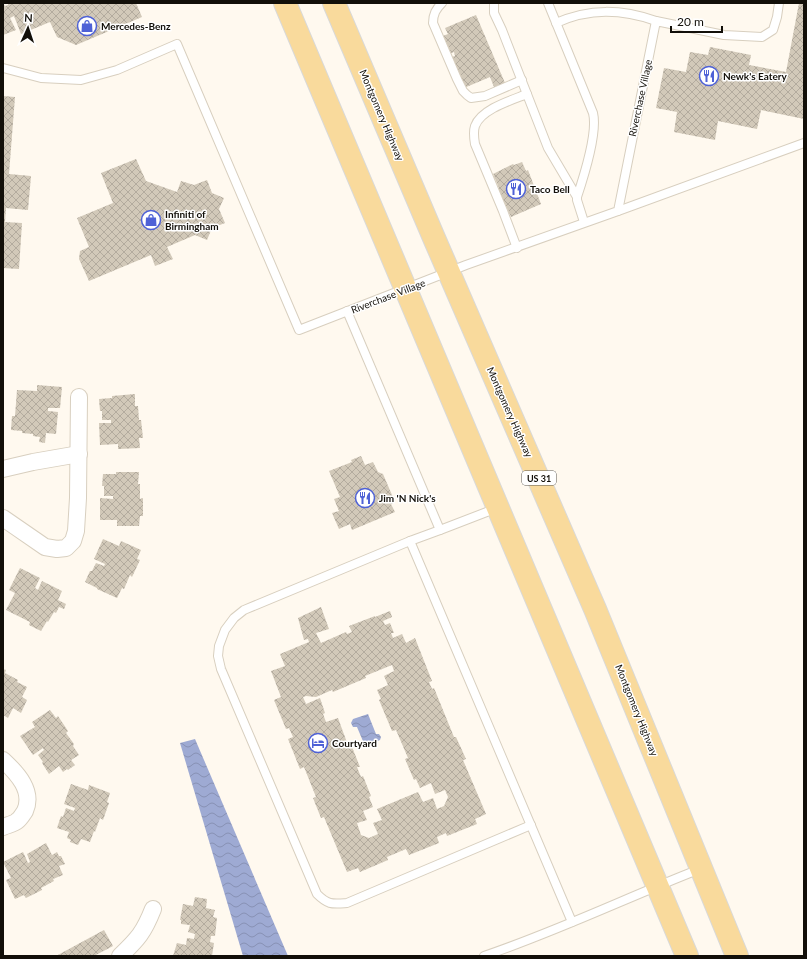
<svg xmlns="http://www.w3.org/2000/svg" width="807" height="959" viewBox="0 0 807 959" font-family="Lato,sans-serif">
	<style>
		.water { fill: url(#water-waves) }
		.building { fill: url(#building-cross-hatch); fill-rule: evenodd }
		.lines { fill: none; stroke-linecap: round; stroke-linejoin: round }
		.lane-casing { stroke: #d8cfbf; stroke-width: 10 }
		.street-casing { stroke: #d8cfbf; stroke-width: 18 }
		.primary-casing { stroke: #d9d9d8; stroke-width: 24 }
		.lane { stroke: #fff; stroke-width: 8 }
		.street { stroke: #fff; stroke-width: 16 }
		.primary { stroke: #f9da9c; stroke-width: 22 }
		.labels { text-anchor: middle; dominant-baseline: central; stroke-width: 3; stroke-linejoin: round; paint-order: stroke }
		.shield { fill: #fff; stroke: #595753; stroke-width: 1 }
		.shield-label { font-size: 9px; font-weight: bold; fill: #120f09 }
		.poi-label { font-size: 10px; font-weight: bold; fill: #120f09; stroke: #fff; text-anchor: start }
		.street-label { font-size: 10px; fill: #120f09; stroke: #fff }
	</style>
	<defs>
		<pattern id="water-waves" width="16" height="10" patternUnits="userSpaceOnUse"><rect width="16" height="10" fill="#9eaad3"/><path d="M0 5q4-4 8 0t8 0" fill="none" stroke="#8791b4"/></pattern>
		<pattern id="building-cross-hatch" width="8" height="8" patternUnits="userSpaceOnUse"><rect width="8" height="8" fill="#d2c9b9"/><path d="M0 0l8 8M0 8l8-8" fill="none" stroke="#b3ab9e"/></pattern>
	</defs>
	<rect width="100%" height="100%" fill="#fff9ef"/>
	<g class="water">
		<path d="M368 714 376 734H379L381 737 380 740 365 746 357 727H353L351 723 353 719Z"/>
		<path d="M195 739 288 956H243L180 743Z"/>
	</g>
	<g class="building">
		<path d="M3 3 5 6 8 5V3H136L142 17 76 45 57 37 50 22 21 34 14 16 10 18 16 30 3 35Z"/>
		<path d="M799 3H804V119L761 110 757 129 718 121 715 140 674 132 677 112 656 108 664 68 686 72 690 52 708 55 710 47 751 55 749 65 786 72Z"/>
		<path d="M476 15 505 83 494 87 490 77 464 88 451 57 455 56 454 52 451 53 443 36 448 34 445 28Z"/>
		<path d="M3 96 15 97 9 174 31 176 28 210 6 208 5 222 22 223 19 269 3 268Z"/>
		<path d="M136 159 146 181 177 192 181 181 194 185 207 180 212 193 224 198 219 209 225 223 212 228 207 240 195 235 167 247 173 259 155 266 151 255 89 281 79 259 80 251 89 247 77 218 113 203 101 173Z"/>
		<path d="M522 162 526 171 528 170 541 204 511 217 498 189 499 188 493 174 513 164 514 165Z"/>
		<path d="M37 385 62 387 60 408H48V411L58 412 56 434 46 433 45 443 39 442 40 437 33 436V434L22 433V431L11 430 12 416H15L17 390 37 391Z"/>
		<path d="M135 394V406H138L139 420H141L143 438H139L140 448 118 449V444L100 445 99 423H111V420H102V411H100L99 399 112 398V396Z"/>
		<path d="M361 456 365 465 373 462 378 472 383 474 395 502 391 504 395 512 352 530 350 524 339 529 332 513 339 511 334 499 340 497 329 471 352 462 351 460Z"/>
		<path d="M116 472H139L138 484H140V499L143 498V516H140L139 526H117V520H100V498L113 499V496H104V486H102L103 474H116Z"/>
		<path d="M103 539 119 546 121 541 141 550 137 559 140 560 132 577 130 575 124 589 122 588 117 598 97 589V588L85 582 90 571H92L96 563 104 566 105 564 94 559Z"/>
		<path d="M20 568 40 578 35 588 38 590 42 581 62 591 58 600 66 604 64 609 59 607 56 613 54 612 48 622 47 621 41 631 29 625 30 622 6 610 15 593 9 590Z"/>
		<path d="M321 607 329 629 316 633 321 643 346 632 347 634 352 632 349 626 375 616V617L390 611 392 617 383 621 385 625 390 623 394 633H391L393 638 402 634 406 643 415 638 432 681 429 682 432 689 434 688 454 737H456L466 759 463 760 486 814 475 819 477 824 447 836 446 833 437 837 439 843 409 855 406 849 387 857 388 860 360 872 358 868 347 872 324 817 321 818 313 798 316 797 304 767 300 769 288 739 293 737 289 728 286 729 274 700 281 697 271 671 285 666 280 654 309 642 308 639 304 640 298 618ZM392 665 394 671 384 676 388 685 377 690 381 699 379 700 392 731 396 730 408 758 405 759 414 780 416 779 420 788 431 783 435 794 445 790 448 797 444 806 437 809 433 798 423 802 418 792 377 809 382 820 373 823 378 834 369 838 361 835 357 823 367 820 363 811 373 807 369 797 371 796 363 776 361 777 357 767H360L352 747 349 748 338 718 326 722 323 714 325 713 320 698 306 704 303 697 306 696 316 697 332 690 333 692 366 678 365 676Z"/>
		<path d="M3 669 6 670 5 673 18 680 17 682 27 687 22 697 27 700 21 713 13 708 8 718 3 715Z"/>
		<path d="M50 710 56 718 58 716 68 731 66 733 74 744 73 746 79 755 71 760 75 765 68 770 67 769 63 772 59 766 49 774 42 763 43 762 38 755 44 750 43 748 33 755 20 736 35 727 32 722Z"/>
		<path d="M71 784 88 790 89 785 110 793 107 802 109 803 103 820 100 818 95 832 94 831 90 842 81 839 78 845 70 842 71 840 67 838 69 832 57 828 61 816 63 817 66 808 74 811 75 808 64 804Z"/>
		<path d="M46 843 52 855 57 852 59 856H61L65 864 59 866 63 875 53 879 54 881 41 888 42 890 26 898 24 895 15 899 6 880 11 878 3 862 23 852 28 863 30 862 27 854Z"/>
		<path d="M195 897 207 899 206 908 215 910 213 917 217 918 215 936H211L210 942 214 943 212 956H173L177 943 186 945 187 938 194 939 195 934 188 932 190 925 181 924V920H180L183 904 193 906Z"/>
		<path d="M104 930 113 946 94 956H56Z"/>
	</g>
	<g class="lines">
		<defs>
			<g id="lane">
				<path d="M442 3C436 9 433 14 433 23L457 79 463 91 467 95 471 98 485 96 522 80"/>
				<path d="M494 3V13L502 30 548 148 577 197C584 176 598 133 593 113L548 3"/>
				<path d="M556 23C590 8 621 9 656 21"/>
				<path d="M3 68 41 78 81 80 117 70 177 44 299 330 466 265 618 211 656 21 724 35 762 37 773 30 777 17 779 3"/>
				<path d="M577 197V200L584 222"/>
				<path d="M618 211 804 143"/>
				<path d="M517 248 503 211 475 144C474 138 473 132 475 126 481 109 512 100 527 94"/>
				<path d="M347 311 440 530 497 508"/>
				<path d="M440 530 410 541 572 922"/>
				<path d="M410 541 244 610 234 618 225 630 219 646 218 656 221 669 317 894C328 905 332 904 347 903L531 825"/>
				<path d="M484 956C558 931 628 897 700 869"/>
			</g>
			<g id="street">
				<path d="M3 469 33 462 79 454"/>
				<path d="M3 518 45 547 57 549 66 548 73 541 76 531 78 498 79 397"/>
				<path d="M3 760C17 773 34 791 25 811 23 814 20 819 17 821 14 824 7 825 3 827"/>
				<path d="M120 956C138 939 144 932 153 909"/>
			</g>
			<g id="primary">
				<path d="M285 3 687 956"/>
				<path d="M334 3 434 238 595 609 737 956"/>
			</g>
		</defs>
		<use href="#lane" class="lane-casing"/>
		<use href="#street" class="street-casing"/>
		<use href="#primary" class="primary-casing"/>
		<use href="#lane" class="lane"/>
		<use href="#street" class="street"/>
		<use href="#primary" class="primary"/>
	</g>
	<defs>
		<symbol id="shop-ring" viewBox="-11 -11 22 22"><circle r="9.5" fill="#fff" stroke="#4e61d6" stroke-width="1.5"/><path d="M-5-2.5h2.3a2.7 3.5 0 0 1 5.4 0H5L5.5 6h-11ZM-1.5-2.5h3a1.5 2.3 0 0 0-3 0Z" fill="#4e61d6"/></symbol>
		<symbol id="restaurant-ring" viewBox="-11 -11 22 22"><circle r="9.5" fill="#fff" stroke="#4e61d6" stroke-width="1.5"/><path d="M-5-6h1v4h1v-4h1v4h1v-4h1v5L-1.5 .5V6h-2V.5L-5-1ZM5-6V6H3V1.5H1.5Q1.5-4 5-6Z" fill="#4e61d6"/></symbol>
		<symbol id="hotel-ring" viewBox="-11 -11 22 22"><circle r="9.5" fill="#fff" stroke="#4e61d6" stroke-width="1.5"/><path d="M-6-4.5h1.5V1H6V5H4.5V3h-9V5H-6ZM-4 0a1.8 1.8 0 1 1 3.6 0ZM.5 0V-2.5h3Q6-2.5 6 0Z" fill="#4e61d6"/></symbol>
	</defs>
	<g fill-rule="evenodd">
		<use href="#shop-ring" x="76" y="15" width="22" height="22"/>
		<use href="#restaurant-ring" x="698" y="65" width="22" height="22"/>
		<use href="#restaurant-ring" x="505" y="178" width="22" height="22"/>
		<use href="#shop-ring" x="140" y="209" width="22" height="22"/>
		<use href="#restaurant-ring" x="354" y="487" width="22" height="22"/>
		<use href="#hotel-ring" x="307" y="732" width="22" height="22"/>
	</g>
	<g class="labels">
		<rect class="shield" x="522" y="471" width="34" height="14" rx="3"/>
		<g class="shield-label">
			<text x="539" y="478">US 31</text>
		</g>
		<g class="poi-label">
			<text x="101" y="26">Mercedes-Benz</text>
			<text x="723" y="76">Newk's Eatery</text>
			<text x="530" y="189">Taco Bell</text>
			<text x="165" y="214">Infiniti of<tspan x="165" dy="12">Birmingham</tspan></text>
			<text x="379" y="498">Jim 'N Nick's</text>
			<text x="332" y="743">Courtyard</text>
		</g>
		<g class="street-label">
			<text transform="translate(640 98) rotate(-78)">Riverchase Village</text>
			<text transform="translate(382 115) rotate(67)">Montgomery Highway</text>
			<text transform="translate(388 296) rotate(-21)">Riverchase Village</text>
			<text transform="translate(510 412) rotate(66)">Montgomery Highway</text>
			<text transform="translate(637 710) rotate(68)">Montgomery Highway</text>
		</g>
	</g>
	<rect width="807" height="959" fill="none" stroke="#120f09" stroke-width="8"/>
	<g transform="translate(28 28) rotate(3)" stroke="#ffffff" stroke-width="3" paint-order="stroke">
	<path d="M0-3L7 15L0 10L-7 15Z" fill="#120f09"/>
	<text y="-6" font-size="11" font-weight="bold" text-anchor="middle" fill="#120f09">N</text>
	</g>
	<path d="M671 26v6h51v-6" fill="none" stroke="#120f09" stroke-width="2"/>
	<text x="677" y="26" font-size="12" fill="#120f09" stroke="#ffffff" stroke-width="3" paint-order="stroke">20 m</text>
</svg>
